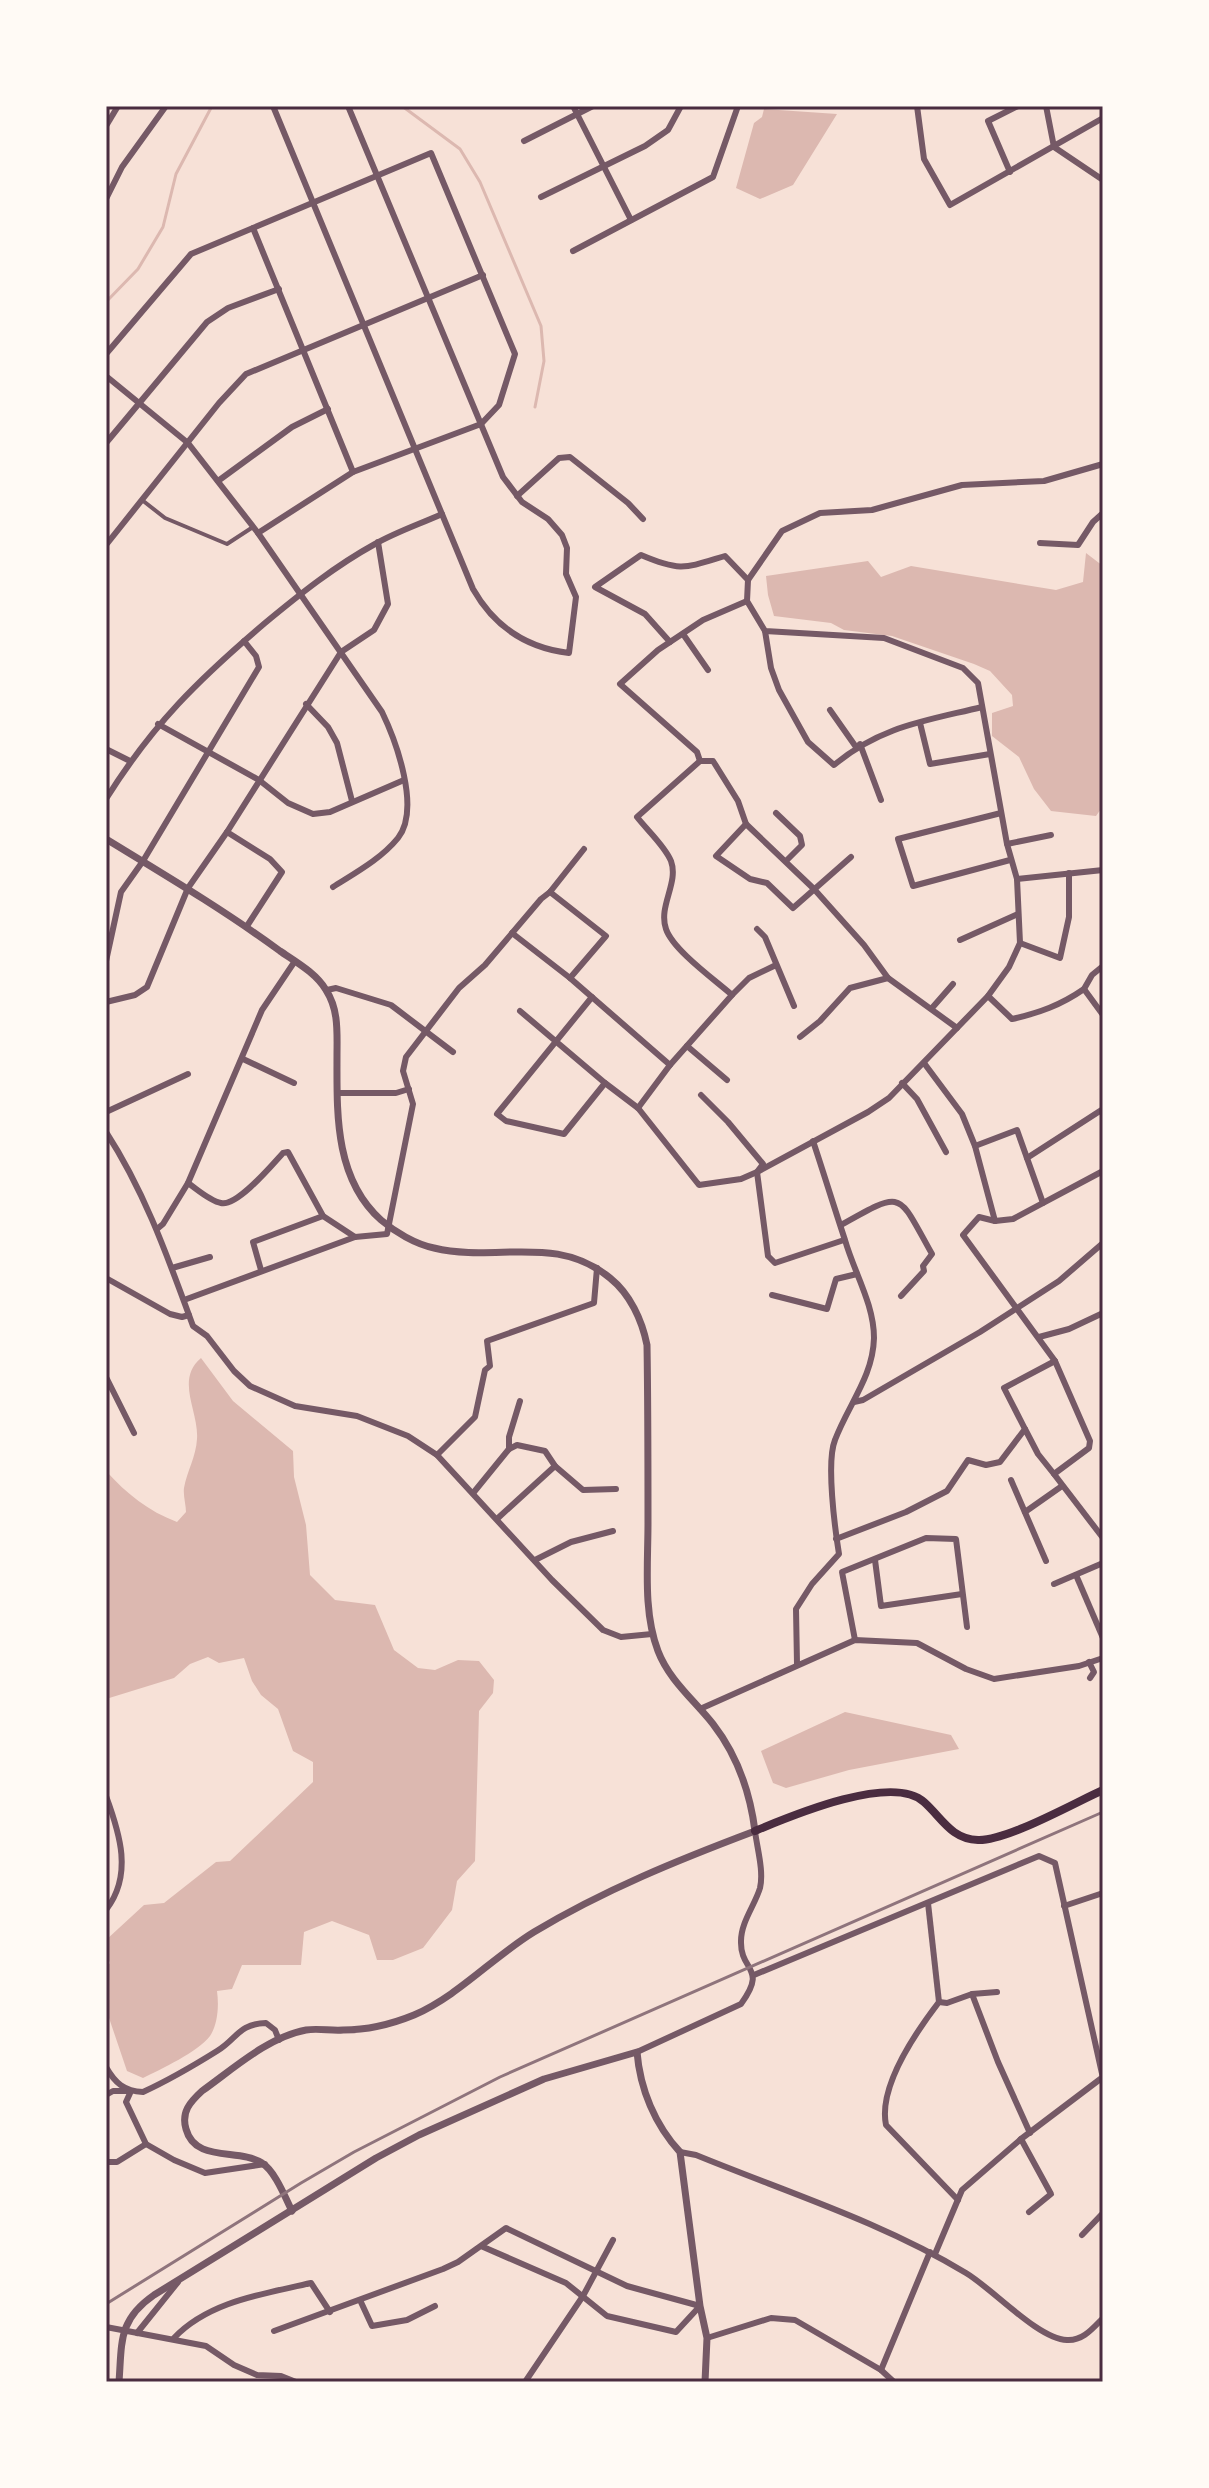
<svg xmlns="http://www.w3.org/2000/svg" width="1209" height="2488" viewBox="0 0 1209 2488" font-family="'Space Grotesk',sans-serif">
	<style>
		.water { fill: #dcb8b0 }
		.lines { fill: none; stroke-linecap: round; stroke-linejoin: round }
		.stream { stroke: #dcb8b0; stroke-width: 3 }
		.pedestrian { stroke: #755966; stroke-width: 4 }
		.minor { stroke: #755966; stroke-width: 6 }
		.tertiary { stroke: #755966; stroke-width: 7 }
		.secondary { stroke: #4a2c40; stroke-width: 8 }
		.rail { stroke: #8f747c; stroke-width: 3 }
		.neatline { fill: none; stroke: #4a2c40; stroke-width: 3 }
	</style>
	<rect width="100%" height="100%" fill="#f7e1d7"/>
	<g class="water">
		<path d="M764 109 837 114 793 185 760 199 736 188 754 123 762 117Z"/>
		<path d="M1086 553 1103 566V806L1096 816 1051 811 1034 789 1019 757 992 736V713L1013 706 1012 695 990 671 974 664 892 636 844 630 831 623 774 616 768 595 766 576 868 561 881 577 911 566 1056 590 1083 582Z"/>
		<path d="M201 1358 233 1401 293 1451 294 1477 306 1525 310 1575 335 1600 375 1605 394 1650 418 1668 435 1670 458 1660 479 1661 494 1680 493 1693 479 1711 475 1861 457 1881 452 1910 423 1948 393 1960H377L369 1935 332 1921 304 1932 301 1965H242L232 1989 217 1991C219 2005 218 2024 210 2036 198 2052 161 2069 143 2078L127 2071 106 2009V1968L110 1963 106 1953V1940L144 1905 164 1903 216 1862 230 1861 313 1782V1762L293 1751 278 1709 261 1695 252 1681 244 1658 219 1663 208 1657 190 1664 174 1678 106 1699V1471C127 1494 148 1511 177 1522L186 1512C186 1505 183 1495 184 1488 187 1471 196 1457 197 1439 199 1411 175 1380 201 1358Z"/>
		<path d="M845 1712 951 1735 959 1749 849 1770 786 1788 773 1783 761 1751Z"/>
	</g>
	<g class="lines">
		<g class="stream">
			<path d="M402 106 460 149 480 182 541 326 544 361 535 407"/>
			<path d="M106 302 138 269 163 227 176 174 212 106"/>
		</g>
		<path class="pedestrian" d="M142 500 165 518 227 544 253 527"/>
		<g class="minor">
			<path d="M273 106 473 589C494 626 527 648 569 653L576 597 566 574 567 548 562 535 548 519 522 502 503 477 348 106"/>
			<path d="M573 106 631 220"/>
			<path d="M917 106 924 159 950 205 1103 118"/>
			<path d="M1046 106 1054 147 1103 180"/>
			<path d="M106 126 118 106"/>
			<path d="M524 141 593 106"/>
			<path d="M1010 172 988 121 1018 106"/>
			<path d="M541 197 645 146 668 130 681 106"/>
			<path d="M106 199 122 167 166 106"/>
			<path d="M253 228 353 472"/>
			<path d="M573 251 713 177 738 106"/>
			<path d="M106 354 191 254 431 153 515 354 499 405 481 424 353 472 258 533"/>
			<path d="M106 376 188 443 258 533 382 712C396 741 421 809 398 838 381 859 355 873 333 887"/>
			<path d="M106 443 207 322 228 308 279 289"/>
			<path d="M218 481 292 427 328 409"/>
			<path d="M517 496 559 458 570 457 628 503 643 519"/>
			<path d="M1040 543 1078 545 1093 522 1103 513"/>
			<path d="M106 545 219 403 246 374 483 275"/>
			<path d="M747 601 703 620 658 650 620 684 697 752 700 761H713L738 801 746 824 814 889 864 945 888 978 957 1028"/>
			<path d="M765 631 771 668 779 690 808 742 834 765C881 726 925 721 982 707"/>
			<path d="M683 634 708 670"/>
			<path d="M670 642 645 614 595 587 641 555C681 572 685 568 725 556L748 580"/>
			<path d="M306 704 328 727 337 743 352 801"/>
			<path d="M830 710 856 747"/>
			<path d="M920 723 930 764 990 754"/>
			<path d="M158 724 259 780 288 803 313 814 330 812 404 780"/>
			<path d="M860 744 881 800"/>
			<path d="M106 749 130 761"/>
			<path d="M106 799C153 724 198 680 265 623 300 594 335 566 375 544 396 532 420 524 442 514"/>
			<path d="M776 813 800 836 802 845 786 861"/>
			<path d="M1001 813 898 839 913 886 1010 860"/>
			<path d="M746 824 716 856 750 879 767 883 793 908 851 857"/>
			<path d="M227 832 270 859 282 872 247 926"/>
			<path d="M1007 844 1051 835"/>
			<path d="M1017 879 1103 870"/>
			<path d="M550 892 606 936 570 978"/>
			<path d="M757 929 765 937 794 1006"/>
			<path d="M512 933 570 978 670 1065"/>
			<path d="M960 940 1018 914"/>
			<path d="M1020 943 1060 958 1069 917V873"/>
			<path d="M106 961 121 892 143 861 259 667 256 656 244 641"/>
			<path d="M1084 989 1092 975 1103 966"/>
			<path d="M327 990 336 988 391 1005 453 1052"/>
			<path d="M732 995 749 978 776 965"/>
			<path d="M988 996 1012 1019C1039 1013 1061 1005 1084 989L1103 1015"/>
			<path d="M106 1002 135 995 147 987 188 888 227 832 341 652 374 630 388 604 378 542"/>
			<path d="M932 1008 953 984"/>
			<path d="M520 1011 605 1083 564 1134 506 1121 497 1114 592 997"/>
			<path d="M800 1037 820 1021 850 988 888 978"/>
			<path d="M687 1046 727 1080"/>
			<path d="M243 1059 294 1083"/>
			<path d="M924 1063 962 1114 975 1146 995 1221"/>
			<path d="M605 1083 638 1108 699 1185 741 1179 757 1172 868 1112 889 1098 988 996 1009 967 1020 943 1017 879 1007 844 978 683 963 668 884 638 765 631 747 601 748 580 782 531 820 513 872 510 962 485 1044 481 1103 464"/>
			<path d="M902 1083 917 1099 946 1152"/>
			<path d="M337 1093H396L409 1089"/>
			<path d="M701 1095 728 1122 763 1164 757 1172 768 1256 775 1263 844 1240"/>
			<path d="M638 1108 670 1065 732 995C715 980 673 950 666 929 658 906 679 883 671 861 665 846 647 830 637 817L700 761"/>
			<path d="M106 1112 188 1074"/>
			<path d="M106 1132C145 1192 168 1258 193 1326L207 1336 234 1371 250 1386 295 1406 357 1416 408 1436 437 1455 552 1580 603 1630 621 1637 652 1634"/>
			<path d="M975 1146 1017 1130 1043 1203"/>
			<path d="M1027 1158 1103 1109"/>
			<path d="M1103 1171 1013 1219 995 1221 979 1217 963 1235 1055 1361 1090 1441 1089 1448 1054 1474 1103 1538"/>
			<path d="M188 1183C198 1190 210 1201 221 1203 237 1207 272 1165 283 1153L288 1152 323 1216 355 1237 387 1234 413 1104 403 1071 406 1057 459 988 485 965 541 899 550 892 584 849"/>
			<path d="M841 1225C905 1189 897 1192 932 1254L923 1266 924 1271 901 1296"/>
			<path d="M157 1229 163 1224 188 1183 262 1010 295 961"/>
			<path d="M172 1268 210 1257"/>
			<path d="M261 1270 253 1242 323 1216"/>
			<path d="M106 1278 170 1314 182 1317 189 1315"/>
			<path d="M772 1295 827 1309 836 1279 857 1274"/>
			<path d="M184 1300 355 1237"/>
			<path d="M1039 1337 1069 1329 1103 1313"/>
			<path d="M106 1377 134 1433"/>
			<path d="M854 1402 863 1400 980 1332 1059 1281 1103 1243"/>
			<path d="M1025 1429 1004 1388 1055 1361"/>
			<path d="M509 1449 517 1445 545 1451 555 1466 583 1490 616 1489"/>
			<path d="M437 1455 475 1417 485 1370 490 1366 487 1341 594 1303 597 1268"/>
			<path d="M1011 1480 1046 1561"/>
			<path d="M474 1492 509 1449V1437L520 1401"/>
			<path d="M1025 1512 1062 1486"/>
			<path d="M498 1518 555 1466"/>
			<path d="M836 1539 906 1512 947 1491 968 1460 986 1465 1000 1462 1025 1429 1038 1454 1054 1474"/>
			<path d="M535 1560 571 1542 613 1531"/>
			<path d="M875 1560 881 1606 962 1594"/>
			<path d="M1076 1575 1103 1638"/>
			<path d="M1054 1584 1103 1563"/>
			<path d="M855 1640 842 1572 926 1538 956 1539 967 1627"/>
			<path d="M1089 1662 1094 1672 1090 1678"/>
			<path d="M797 1664 796 1609 812 1584 839 1554C835 1529 826 1462 835 1440 848 1405 873 1377 874 1338 874 1304 854 1272 845 1240 834 1207 824 1174 813 1141"/>
			<path d="M700 1709 855 1640 917 1643 966 1669 994 1679 1079 1666 1103 1658"/>
			<path d="M106 1796C120 1834 133 1875 106 1910"/>
			<path d="M928 1903 939 2002"/>
			<path d="M1064 1906 1103 1893"/>
			<path d="M754 1975 1039 1856 1055 1863 1103 2078"/>
			<path d="M972 1994 998 2062 1030 2133"/>
			<path d="M637 2052 741 2004C768 1967 740 1972 741 1941 741 1922 755 1905 760 1888 764 1871 757 1848 755 1831"/>
			<path d="M106 2067C115 2083 124 2091 143 2092 169 2080 193 2066 217 2051 237 2039 238 2024 266 2023L275 2030 279 2040"/>
			<path d="M106 2095 113 2091H131L126 2102 146 2144 174 2160 205 2173 265 2164"/>
			<path d="M1021 2139 1051 2194 1029 2212"/>
			<path d="M680 2152 696 2155C786 2192 882 2222 966 2273 993 2289 1038 2339 1067 2340 1083 2341 1093 2328 1103 2318"/>
			<path d="M106 2162H117L146 2144"/>
			<path d="M958 2200 886 2125C878 2086 916 2032 939 2002L947 2003 972 1994 997 1992"/>
			<path d="M1082 2235 1103 2213"/>
			<path d="M935 2254 962 2190 1021 2139 1103 2077"/>
			<path d="M360 2300 372 2326 407 2320 435 2306"/>
			<path d="M106 2327 206 2346 234 2365 257 2375 281 2376 296 2382"/>
			<path d="M274 2331 443 2269 458 2262 506 2228 627 2286 700 2306 676 2332 607 2316 566 2283 481 2246"/>
			<path d="M137 2333 178 2282"/>
			<path d="M174 2338C209 2301 264 2294 311 2283L330 2312"/>
			<path d="M707 2338 771 2318 795 2320 881 2370 894 2382"/>
			<path d="M881 2370 930 2252"/>
			<path d="M525 2382 583 2296 613 2240"/>
		</g>
		<g class="tertiary">
			<path d="M106 839C165 875 224 910 280 951 296 962 316 973 326 990 339 1010 337 1033 337 1055 337 1112 334 1178 381 1220 395 1232 415 1244 434 1248 495 1263 556 1233 610 1278 630 1294 642 1320 647 1345 648 1405 648 1464 648 1523 648 1565 643 1612 658 1651 669 1680 694 1700 713 1724 737 1755 750 1792 755 1831 678 1860 604 1890 534 1932 493 1957 458 1996 414 2015 392 2024 366 2030 343 2030 331 2031 318 2028 306 2030 268 2037 233 2069 202 2091 190 2102 181 2112 186 2129 195 2163 239 2148 262 2163 275 2171 285 2197 292 2211"/>
			<path d="M119 2382C122 2342 118 2320 154 2295L376 2158 419 2135 544 2079 637 2052C640 2089 655 2125 680 2152L700 2306 707 2338 705 2382"/>
		</g>
		<path class="secondary" d="M755 1831C791 1816 892 1773 924 1802 942 1818 951 1839 978 1840 1007 1841 1074 1803 1103 1790"/>
		<path class="rail" d="M106 2304 301 2183 354 2152 500 2077 1103 1812"/>
	</g>
	<rect width="1209" height="2488" fill="none" stroke="#fffaf5" stroke-width="216"/>
	<rect x="108" y="108" width="993" height="2272" class="neatline"/>
</svg>
